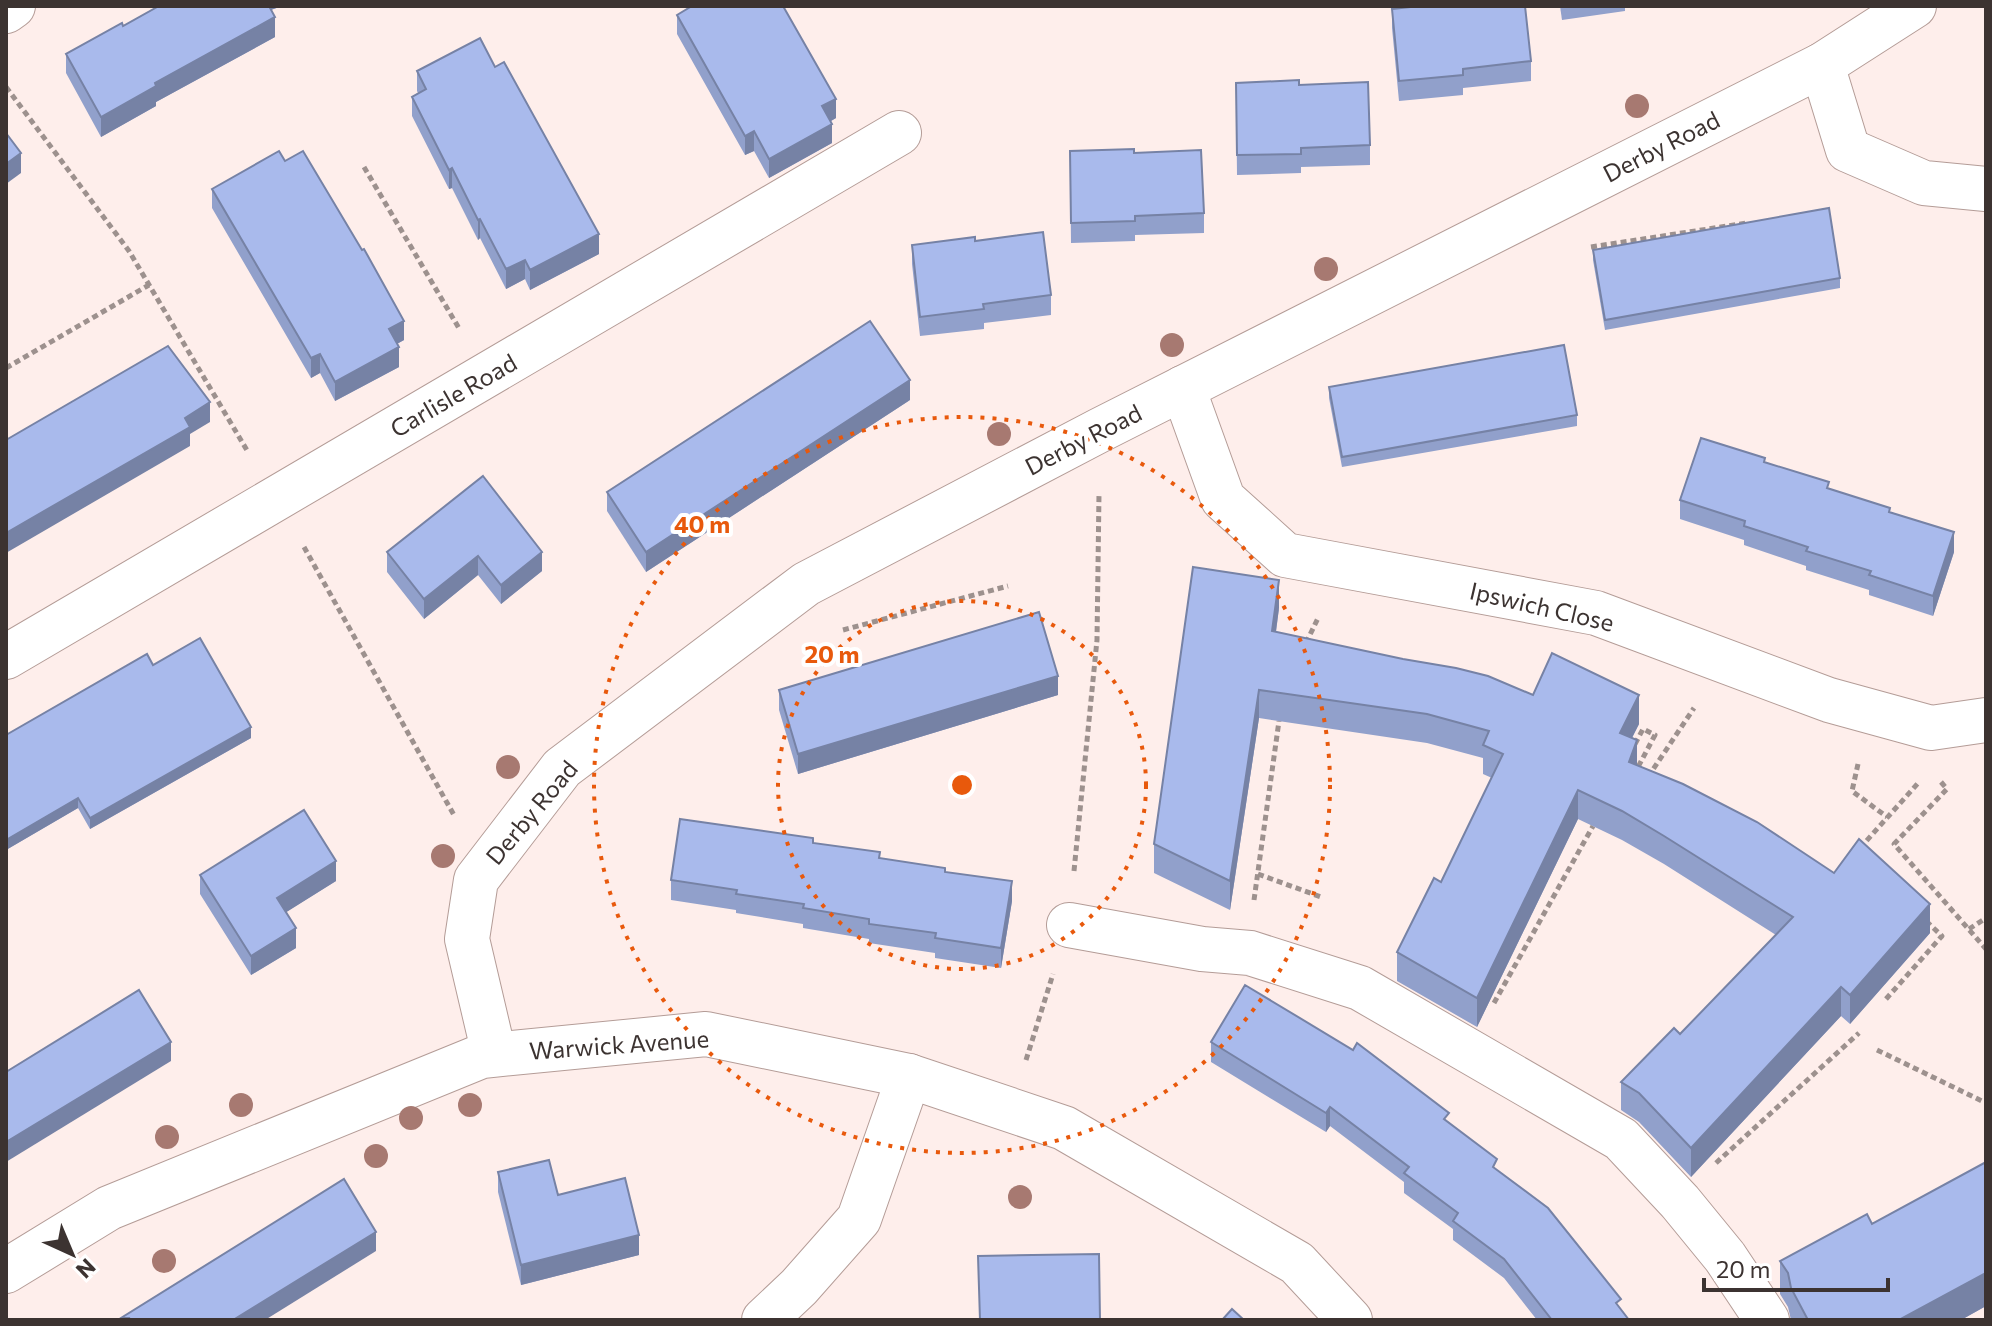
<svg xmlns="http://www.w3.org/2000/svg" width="1992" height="1326" viewBox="0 0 1992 1326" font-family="Commissioner,sans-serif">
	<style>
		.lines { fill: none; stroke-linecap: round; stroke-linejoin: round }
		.minor-casing { stroke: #b49c97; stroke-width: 46 }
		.path { stroke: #9d918e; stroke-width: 5; stroke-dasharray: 6 4; stroke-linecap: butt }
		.minor { stroke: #fff; stroke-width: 44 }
		.tree { fill: #a77971 }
		.wall { fill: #91a0cb }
		.shaded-wall { fill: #7682a5 }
		.building { fill: #a9baec; stroke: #7682a5; stroke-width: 2 }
		.ring { fill: none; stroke: #e8590c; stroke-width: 4; stroke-dasharray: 4 8 }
		.labels { text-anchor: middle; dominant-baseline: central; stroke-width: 8; stroke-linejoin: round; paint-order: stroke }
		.street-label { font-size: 24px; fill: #3c3331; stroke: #fff }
		.centre { fill: #e8590c; stroke: #fff; stroke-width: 4 }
		.ring-label { font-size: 24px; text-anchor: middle; font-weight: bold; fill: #e8590c; stroke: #fff; stroke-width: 8; stroke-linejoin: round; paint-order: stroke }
	</style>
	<rect width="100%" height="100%" fill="#feeeeb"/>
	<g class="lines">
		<defs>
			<g id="minor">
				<path d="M6 11 13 6"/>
				<path d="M1822 65 1848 150 1924 183 1986 189"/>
				<path d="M1183 388 1223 499 1285 555 1596 613 1829 700 1931 728 1986 720"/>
				<path d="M6 657 899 133"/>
				<path d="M1069 925 1202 949 1250 953 1360 988 1621 1139 1680 1202 1725 1257 1767 1320"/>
				<path d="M494 1054 467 939 476 880 562 768 806 584 1100 430 1822 65 1914 6"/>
				<path d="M6 1271 109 1208 482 1056 706 1034 909 1076 1064 1128 1297 1263 1350 1320"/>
				<path d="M764 1320 799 1287 859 1219 909 1076"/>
			</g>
		</defs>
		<use href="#minor" class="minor-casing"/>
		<g class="path">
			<path d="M6 87 129 251 248 452"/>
			<path d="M364 167 460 330"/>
			<path d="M1591 247 1747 223"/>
			<path d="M6 368 149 285"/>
			<path d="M304 547 455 817"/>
			<path d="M843 630 1008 586"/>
			<path d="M1306 643 1319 616"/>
			<path d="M1635 744 1643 729 1655 735 1637 769"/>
			<path d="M1858 764 1852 791 1887 817"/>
			<path d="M1648 777 1694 708"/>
			<path d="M1941 782 1947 789 1894 844 1986 949"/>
			<path d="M1860 848 1920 781"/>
			<path d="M1074 871 1097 640 1099 494"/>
			<path d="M1258 874 1321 897"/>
			<path d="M1254 900 1279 721"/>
			<path d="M1969 929 1986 918"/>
			<path d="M1886 999 1942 936 1926 921"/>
			<path d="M1494 1003 1593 826"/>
			<path d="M1877 1050 1986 1103"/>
			<path d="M1026 1060 1053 974"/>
			<path d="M1716 1163 1859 1033"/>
		</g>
		<use href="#minor" class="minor"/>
	</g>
	<g class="tree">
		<circle cx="1637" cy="106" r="12"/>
		<circle cx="1326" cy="269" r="12"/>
		<circle cx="1172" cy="345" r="12"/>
		<circle cx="999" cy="434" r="12"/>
		<circle cx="508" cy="767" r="12"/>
		<circle cx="443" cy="856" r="12"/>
		<circle cx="241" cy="1105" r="12"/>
		<circle cx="470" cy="1105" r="12"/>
		<circle cx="411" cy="1118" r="12"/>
		<circle cx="167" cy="1137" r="12"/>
		<circle cx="376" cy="1156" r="12"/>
		<circle cx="1020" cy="1197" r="12"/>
		<circle cx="164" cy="1261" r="12"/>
	</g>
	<g class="wall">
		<path d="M159 6H282L271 10 275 37 156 102V106L101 137 66 73V54L123 26Z"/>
		<path d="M1560 6H1625V11L1562 20Z"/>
		<path d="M1392 9 1531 61V81L1463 88V95L1399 101 1392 28Z"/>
		<path d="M677 15 836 118 831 121 832 143 769 178 754 151 745 155 677 34Z"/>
		<path d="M495 67 599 254 530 290 525 279 506 289 480 238 478 240 452 188 449 189 412 116V97L418 93 417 91V71Z"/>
		<path d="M1236 83 1299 85 1370 145V165L1301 167V173L1237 175Z"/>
		<path d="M1070 151 1134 153 1204 213V233L1135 235V241L1071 243Z"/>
		<path d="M285 161 404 340 397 344 399 367 335 401 320 373 311 378 212 208V189Z"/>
		<path d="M975 241 1051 295V315L984 323V329L920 336 912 264V245Z"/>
		<path d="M1593 250 1840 278V288L1605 330 1593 260Z"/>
		<path d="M1329 387 1577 415V426L1342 467 1329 398Z"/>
		<path d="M910 400 646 572 607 511V492Z"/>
		<path d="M1765 462 1890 513 1954 552 1933 616 1869 595V590L1806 570V566L1744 545V540L1680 519V500Z"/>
		<path d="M483 476 542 571 501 604 478 575 424 619 387 572V552Z"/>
		<path d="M1279 608 1276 632 1533 695 1639 724 1632 738 1637 765 1834 873 1930 933 1850 1024 1841 1016 1691 1177 1639 1122 1621 1110V1082L1680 1034 1776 935 1664 864 1622 840 1578 819 1477 1027 1397 981V952L1441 882 1492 778 1483 774V758L1427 743 1259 718 1230 910 1154 873V844Z"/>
		<path d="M153 665 251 738 90 829 78 808 6 850V735Z"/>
		<path d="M779 690 1058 695 798 774 779 710Z"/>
		<path d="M813 843 945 872 1012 901 1001 968 935 958V953L869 943V939L803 928V924L736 913V910L671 900V880Z"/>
		<path d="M200 875 336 881 286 912 296 948 251 975 200 894Z"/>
		<path d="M1211 1042 1449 1122 1497 1170 1629 1320H1537L1504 1278 1453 1240V1229L1404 1193V1182L1330 1126 1326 1132 1211 1062Z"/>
		<path d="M498 1172 558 1195 639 1255 521 1285 498 1192Z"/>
		<path d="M1872 1224 1986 1306 1961 1320H1791L1788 1307 1780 1294V1261Z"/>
	</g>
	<g class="shaded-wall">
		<path d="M262 6H282L262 13Z"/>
		<path d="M275 17V37L156 102V106L101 137V117L155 83Z"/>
		<path d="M836 99V118L822 126V106Z"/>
		<path d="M832 124V143L769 178V159Z"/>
		<path d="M754 131V151L745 155V136Z"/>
		<path d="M21 153V173L6 184V164Z"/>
		<path d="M452 168V188L449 189V170Z"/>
		<path d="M480 219V238L478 240V220Z"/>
		<path d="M599 234V254L530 290V270Z"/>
		<path d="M525 260V279L506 289V269Z"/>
		<path d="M404 321V340L389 348V329Z"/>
		<path d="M399 347V367L335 401V382Z"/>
		<path d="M320 354V373L311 378V358Z"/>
		<path d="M910 380V400L646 572V552Z"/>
		<path d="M210 402V422L190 434V446L6 553V533Z"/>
		<path d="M1954 532V552L1933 616V596Z"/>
		<path d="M542 552V571L501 604V585Z"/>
		<path d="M478 556V575L424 619V599Z"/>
		<path d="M1279 580V608L1272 660V631Z"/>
		<path d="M1058 676V695L798 774V754Z"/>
		<path d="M1259 690V718L1230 910V881Z"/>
		<path d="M1639 695V724L1620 761V733Z"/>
		<path d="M251 727V738L90 829V818Z"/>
		<path d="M1637 740V768L1629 762Z"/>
		<path d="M1578 790V819L1477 1027V998Z"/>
		<path d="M78 798V808L6 850V840Z"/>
		<path d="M336 861V881L277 918V898Z"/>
		<path d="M1012 881V901L1001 968V948Z"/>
		<path d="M1930 904V933L1850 1024V995Z"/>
		<path d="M296 928V948L251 975V956Z"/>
		<path d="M1841 987V1016L1691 1177V1148Z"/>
		<path d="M171 1042V1061L6 1162V1142Z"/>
		<path d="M1330 1107V1126L1326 1132V1113Z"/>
		<path d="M376 1232V1251L265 1320H233Z"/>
		<path d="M639 1235V1255L521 1285V1265Z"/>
		<path d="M1986 1273V1306L1961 1320H1899Z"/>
	</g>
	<g class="building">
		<path d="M159 6H269L275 17 155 83 156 86 101 117 66 54 122 23 123 26Z"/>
		<path d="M692 6H783L836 99 822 106 832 124 769 159 754 131 745 136 677 15Z"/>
		<path d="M1420 6H1525L1531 61 1463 69V75L1399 81 1392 9Z"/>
		<path d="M480 38 495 67 504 62 599 234 530 270 525 260 506 269 480 219 478 220 452 168 449 170 412 97 426 89 417 71Z"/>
		<path d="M1299 80V85L1368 82 1370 145 1301 148V154L1237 155 1236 83Z"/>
		<path d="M6 133 21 153 6 164Z"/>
		<path d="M1134 149V153L1201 150 1204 213 1135 216V221L1071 223 1070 151Z"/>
		<path d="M279 151 285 161 303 151 362 250 364 249 404 321 389 329 399 347 335 382 320 354 311 358 212 189Z"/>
		<path d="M1829 208 1840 278 1605 320 1593 250Z"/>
		<path d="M1043 232 1051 295 983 304 984 309 920 317 912 245 975 237V241Z"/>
		<path d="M870 321 910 380 646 552 607 492Z"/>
		<path d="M1564 345 1577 415 1342 457 1329 387Z"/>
		<path d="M168 346 210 402 185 418 190 427 6 533V440Z"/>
		<path d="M1701 438 1765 458 1764 462 1829 482 1827 488 1890 508 1889 512 1954 532 1933 596 1869 575 1871 571 1806 551 1808 547 1744 526 1745 521 1680 500Z"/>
		<path d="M483 476 542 552 501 585 478 556 424 599 387 552Z"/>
		<path d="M1193 567 1279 580 1272 631 1403 659 1456 668 1488 676 1533 695 1552 653 1639 695 1620 733 1637 740 1629 762 1683 784 1757 822 1834 873 1859 839 1930 904 1850 995 1841 987 1691 1148 1639 1093 1621 1082 1674 1028 1680 1034 1793 917 1664 836 1622 811 1578 790 1477 998 1397 952 1434 878 1441 882 1503 754 1483 745 1489 731 1427 714 1259 690 1230 881 1154 844Z"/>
		<path d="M1039 612 1058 676 798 754 779 690Z"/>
		<path d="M200 638 251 727 90 818 78 798 6 840V735L147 654 153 665Z"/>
		<path d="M304 810 336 861 277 898 296 928 251 956 200 875Z"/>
		<path d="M680 819 813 838V843L880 852 879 858 945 868V872L1012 881 1001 948 935 938 936 933 869 924V919L803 908 804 904 736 894 737 890 671 880Z"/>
		<path d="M1245 985 1353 1050 1357 1043 1449 1113 1444 1119 1497 1159 1493 1167 1548 1208 1621 1299 1616 1303 1629 1320H1552L1504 1259 1453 1221 1458 1213 1404 1173 1409 1167 1330 1107 1326 1113 1211 1042Z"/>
		<path d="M139 990 171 1042 6 1142V1072Z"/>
		<path d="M549 1160 558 1195 625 1178 639 1235 521 1265 498 1172Z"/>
		<path d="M1986 1162V1273L1899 1320H1808L1791 1288 1788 1273 1780 1261 1867 1214 1872 1224Z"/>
		<path d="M344 1179 376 1232 233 1320H126L130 1318H121Z"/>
		<path d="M1099 1254 1100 1320H980L978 1256Z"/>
		<path d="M1232 1309 1244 1320H1222Z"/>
	</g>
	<g class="ring">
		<circle cx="962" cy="785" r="184"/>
		<circle cx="962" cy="785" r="368"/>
	</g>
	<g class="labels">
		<g class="street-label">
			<text transform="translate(1661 146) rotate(-27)">Derby Road</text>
			<text transform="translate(453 395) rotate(-30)">Carlisle Road</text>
			<text transform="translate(1083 439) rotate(-27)">Derby Road</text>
			<text transform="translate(1542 606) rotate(13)">Ipswich Close</text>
			<text transform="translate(531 812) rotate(-50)">Derby Road</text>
			<text transform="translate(619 1044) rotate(-4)">Warwick Avenue</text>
		</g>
	</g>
	<circle cx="962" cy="785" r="12" class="centre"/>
	<g class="ring-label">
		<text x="702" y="533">40 m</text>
		<text x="832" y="663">20 m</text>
	</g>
	<rect width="1992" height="1326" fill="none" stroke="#3c3331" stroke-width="16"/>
	<g transform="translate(72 1254) rotate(136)" stroke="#ffffff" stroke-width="6" paint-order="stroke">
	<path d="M0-6L14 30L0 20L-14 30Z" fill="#3c3331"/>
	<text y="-12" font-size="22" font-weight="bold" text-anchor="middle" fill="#3c3331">N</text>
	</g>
	<path d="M1704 1278v12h184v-12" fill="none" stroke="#3c3331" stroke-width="4"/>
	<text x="1716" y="1278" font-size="24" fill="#3c3331" stroke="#ffffff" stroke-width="6" paint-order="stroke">20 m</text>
</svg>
